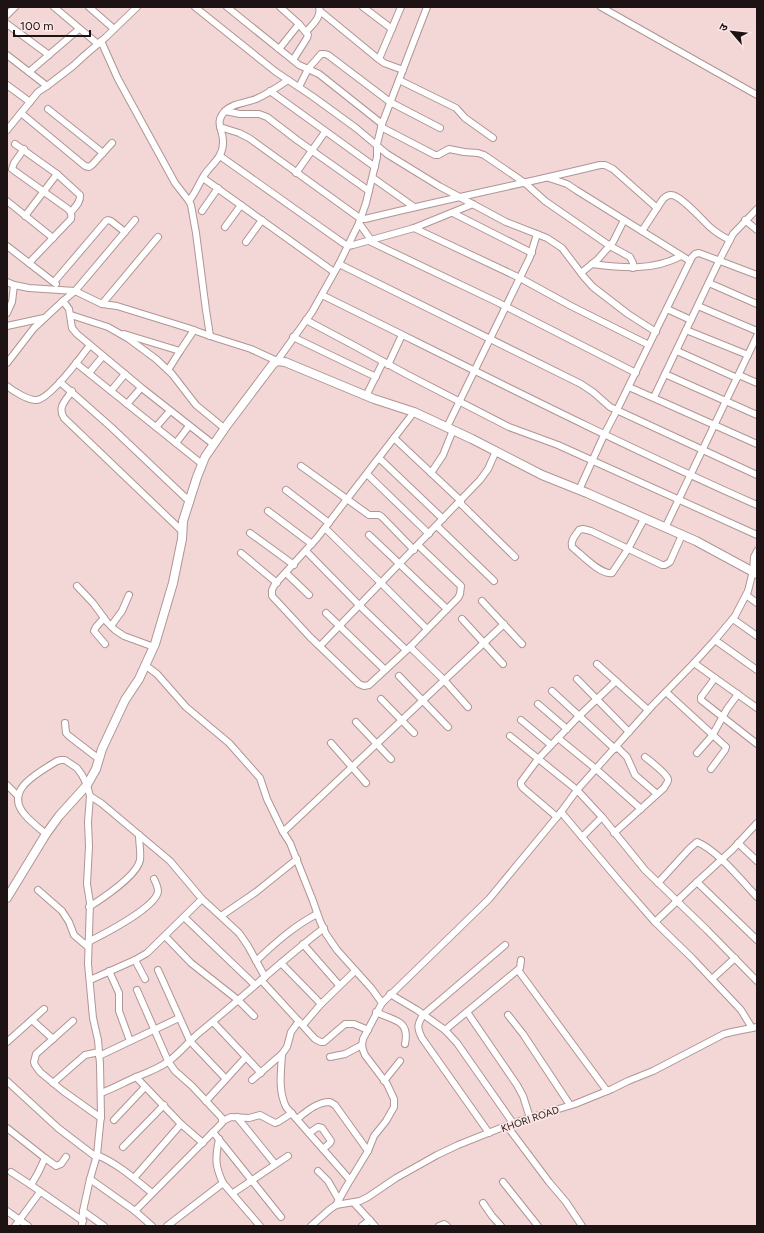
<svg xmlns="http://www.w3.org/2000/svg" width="764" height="1233" viewBox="0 0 764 1233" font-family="Figtree,'Noto Sans Devanagari',sans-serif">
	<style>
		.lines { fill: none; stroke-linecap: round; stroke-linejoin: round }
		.street-casing { stroke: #b09595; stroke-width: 8 }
		.secondary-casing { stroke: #b09595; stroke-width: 10 }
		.street { stroke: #fff; stroke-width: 6 }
		.secondary { stroke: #fff; stroke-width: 8 }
		.labels { text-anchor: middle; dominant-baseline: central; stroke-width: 3.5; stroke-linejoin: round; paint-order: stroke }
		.street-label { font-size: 10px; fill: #1d1314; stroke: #fce5e5 }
	</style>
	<rect width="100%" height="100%" fill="#f3d6d6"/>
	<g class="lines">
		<defs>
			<g id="street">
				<path d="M54 7 98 44"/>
				<path d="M89 7 114 29"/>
				<path d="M195 7 276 72 312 96 356 128 387 154 439 186 506 222 547 238 562 248 584 277 593 287 628 314 656 332"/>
				<path d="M227 7 299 65 319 74 382 124"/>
				<path d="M280 7 299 24 308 35 307 38 293 60"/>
				<path d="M363 7 392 29"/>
				<path d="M601 7 757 95"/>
				<path d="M320 11 376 57 384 63 403 70"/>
				<path d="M7 15 15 7"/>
				<path d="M7 24 49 55"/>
				<path d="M306 32C312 25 322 17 319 7"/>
				<path d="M101 41 118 79 175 183 189 201 191 205 196 233 206 310 210 336"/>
				<path d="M279 49 299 24"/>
				<path d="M7 55 47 86 73 66 85 55 106 37 137 7"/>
				<path d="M379 59 401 7"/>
				<path d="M29 72 79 29"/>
				<path d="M399 80 456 108 465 118 493 138"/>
				<path d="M7 85 30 102"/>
				<path d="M299 87 308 69 321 54H325L328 55 390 102 440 128"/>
				<path d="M270 91 375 167"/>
				<path d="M48 109 103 153"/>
				<path d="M225 111 240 114H259L267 117 297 140 369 191"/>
				<path d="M21 113 85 166 89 167 92 165 112 143"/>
				<path d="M220 127 239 133 249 138 361 219H365C443 200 522 184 600 165H605L613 169 657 208"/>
				<path d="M381 127 435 155H438L449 149 464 152 478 153 484 155 525 183 545 201 610 246 630 257 633 263V268"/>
				<path d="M7 130 38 92 47 86"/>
				<path d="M15 144 57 174 80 195C81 202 75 207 71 212"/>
				<path d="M24 149 14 163 12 169 68 209C71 212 72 215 71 219L29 263"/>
				<path d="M220 156 343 243 348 246 353 245 414 228 473 204"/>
				<path d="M296 173 325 132"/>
				<path d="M203 178 334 272"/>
				<path d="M373 178 414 207"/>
				<path d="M549 178 567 184 576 190 690 261"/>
				<path d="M7 201 53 238"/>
				<path d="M189 201C196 192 199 183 205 174 212 164 223 157 223 143 224 130 214 124 224 112 232 103 246 103 256 99 267 94 278 87 288 80"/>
				<path d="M202 211 218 188"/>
				<path d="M453 213 532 253"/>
				<path d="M25 216 57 174"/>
				<path d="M745 220 757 230"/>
				<path d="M359 223 371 240"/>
				<path d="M225 227 241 205"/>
				<path d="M414 228 520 278 571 306 649 345"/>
				<path d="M642 231 663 199C665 197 667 195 671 195 681 195 703 221 711 228 717 233 723 237 730 240"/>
				<path d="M369 241 497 302 636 373"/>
				<path d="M246 242 262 220"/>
				<path d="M7 246 56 284"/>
				<path d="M339 264 581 384 593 392 610 407 757 475"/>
				<path d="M592 264C623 268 653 271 681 256"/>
				<path d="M581 273 598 259 613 242 624 220"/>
				<path d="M7 282 14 285 29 288 75 291 102 304 117 306 188 328 210 336 251 349 277 361 312 312 339 264 359 223 366 203 377 157V144L382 124 427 7"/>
				<path d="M54 282 106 221 108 220 111 221 125 232"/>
				<path d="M709 283 757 304"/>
				<path d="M322 295C466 366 610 440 757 505"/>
				<path d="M63 301 69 309 72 328 77 334 143 389 213 444"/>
				<path d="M102 304 158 237"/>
				<path d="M698 306 757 331"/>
				<path d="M667 309 691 320"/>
				<path d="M7 313 12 302 14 285"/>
				<path d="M71 315 108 327 129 339 156 359 172 374 196 405 224 428"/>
				<path d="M306 320 353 345 406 374 509 427 558 445 757 535"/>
				<path d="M7 326 44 318"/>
				<path d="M686 330 748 355"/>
				<path d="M124 334 180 351"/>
				<path d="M293 337 376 377"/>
				<path d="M677 351 737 378"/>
				<path d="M7 363 34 328 63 301 75 291 135 220"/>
				<path d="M76 363 202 464"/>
				<path d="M388 365 402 335"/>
				<path d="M168 370 180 351 194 330"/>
				<path d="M89 373 103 356"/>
				<path d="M665 374 757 415"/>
				<path d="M739 375 757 383"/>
				<path d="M60 382 111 427 190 502"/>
				<path d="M7 386C13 391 29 401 37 400 51 398 81 357 90 345"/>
				<path d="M629 387 757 444"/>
				<path d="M72 391C66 400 57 407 64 418L183 532"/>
				<path d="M111 391 125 374"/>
				<path d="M366 396 383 362"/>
				<path d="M654 397 719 261 733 234 757 209"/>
				<path d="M127 404 141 388"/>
				<path d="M414 412 317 538 275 584 272 590V596L310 637 359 684 364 686 369 685 410 647 458 598 460 594 461 586 418 545"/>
				<path d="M156 427 170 411"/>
				<path d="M447 427 530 257 537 234"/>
				<path d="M394 438 461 501"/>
				<path d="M176 443 189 426"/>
				<path d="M379 458 443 519"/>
				<path d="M301 466 369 515H379L382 517 414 550"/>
				<path d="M431 473 443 455 453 430"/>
				<path d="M367 474 429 534"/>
				<path d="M286 490 329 523"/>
				<path d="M579 490 604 435 617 410 692 257 695 254 699 253 757 275"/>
				<path d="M459 502 515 557"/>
				<path d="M268 511 312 544"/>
				<path d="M644 519 628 549 612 573C600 575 581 554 572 547 570 540 576 535 579 530L583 529 591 531 662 565H665L670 562 682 535"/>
				<path d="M437 526 494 581"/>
				<path d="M325 528 381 583 427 629"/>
				<path d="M665 528 757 336"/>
				<path d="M250 533 294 565"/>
				<path d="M369 535 447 609"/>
				<path d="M306 551 359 605 406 650"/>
				<path d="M241 553 277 583"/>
				<path d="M286 573 309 595"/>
				<path d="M77 586 93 603 107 622 115 630 124 636 154 647"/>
				<path d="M746 595 757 603"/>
				<path d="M482 601 522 644"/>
				<path d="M326 613 385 670"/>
				<path d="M104 618 96 627 94 631 105 644"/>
				<path d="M462 619 503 664"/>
				<path d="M733 619 757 636"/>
				<path d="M111 626 122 611 129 595"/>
				<path d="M715 640 757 670"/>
				<path d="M320 646 480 480 488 469 496 451"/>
				<path d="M410 647 444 680 468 707"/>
				<path d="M694 663 757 708"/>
				<path d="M597 664 648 710"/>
				<path d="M145 665 157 674 186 707 229 743 260 778 267 799 283 832 290 843 313 901 320 921 326 934 337 950 372 989 382 1003 363 1039 362 1045 363 1050 365 1055 387 1084 394 1099V1107L386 1121 374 1136 368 1151 346 1187 336 1205"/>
				<path d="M399 676 448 727"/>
				<path d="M715 678 701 697V700L757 744"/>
				<path d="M577 679 629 732"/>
				<path d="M552 691 615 749"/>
				<path d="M666 692 726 747 725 750 711 769"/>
				<path d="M381 699 414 733"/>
				<path d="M538 704 567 729"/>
				<path d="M521 720 551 745"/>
				<path d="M356 722 391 759"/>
				<path d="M65 723 66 733 69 736 99 759"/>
				<path d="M510 736 577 790 602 817 645 870 707 930 757 981"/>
				<path d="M558 738 596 769 641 809"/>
				<path d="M331 743 366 783"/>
				<path d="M617 747 627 757 635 775 657 794"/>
				<path d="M697 753 712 736 727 709 738 694"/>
				<path d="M7 785 18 796"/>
				<path d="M90 796 101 803 113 813 170 861 202 899 239 933 248 946 265 977"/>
				<path d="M561 812 620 882 655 922 692 958 741 1010 752 1028"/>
				<path d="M557 817 523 788 521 785V782L538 759 579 716 616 681"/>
				<path d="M283 832 504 624"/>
				<path d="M614 833 664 788C665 785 669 782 668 779 666 773 650 761 645 757"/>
				<path d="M46 834C39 828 31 822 25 815 3 790 38 773 57 761L61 760H65L77 768 82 775 87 785 90 796 88 822 89 846 87 884 90 903 88 964 93 1018 98 1040 100 1064 101 1115 97 1155 90 1179 83 1211 82 1226"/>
				<path d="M582 837 602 817"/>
				<path d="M738 843 757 861"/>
				<path d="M697 882 733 849 757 823"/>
				<path d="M658 883 689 849 697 842C717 850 742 881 757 897"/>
				<path d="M38 890 62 911 69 922 74 935 88 947"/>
				<path d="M89 907C103 898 137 876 140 860 141 852 139 843 139 835"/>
				<path d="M221 916 256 892 297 859"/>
				<path d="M184 917 255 985"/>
				<path d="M655 922 697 882 757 940"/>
				<path d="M165 936 191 963 238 1000 254 1016"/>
				<path d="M88 942C102 935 157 907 158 891 158 887 156 883 154 879"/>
				<path d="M303 944 339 985"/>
				<path d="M135 960 145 979"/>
				<path d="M256 961C275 943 294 926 317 914"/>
				<path d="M281 963 321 1004"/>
				<path d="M158 970 190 1041 226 1079"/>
				<path d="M518 970 607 1091"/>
				<path d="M109 971 119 993V1011L130 1041"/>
				<path d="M712 979 735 958"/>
				<path d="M90 980 135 960 147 953 202 899"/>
				<path d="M261 980 315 1039 321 1042H324L345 1024H354L368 1030"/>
				<path d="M390 994 417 1010 445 1030 457 1043 513 1123"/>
				<path d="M382 1003 489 899 561 812 577 790 652 706 694 663 715 640 735 616 748 591 753 571 754 557 757 551"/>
				<path d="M376 1012C393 1021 410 1019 405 1044"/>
				<path d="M467 1012 517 1085 523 1096 530 1118"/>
				<path d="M508 1015 523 1034 570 1105"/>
				<path d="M32 1020 53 1039"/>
				<path d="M73 1021 36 1054 34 1062 35 1065 40 1072 63 1091 101 1118"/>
				<path d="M213 1022 261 1073"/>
				<path d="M303 1025 321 1004 355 971"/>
				<path d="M445 1030 520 968 521 960"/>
				<path d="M7 1042 44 1009"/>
				<path d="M282 1054C281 1073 278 1090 286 1107L350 1180"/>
				<path d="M99 1056 179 1018"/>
				<path d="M330 1057 345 1054 362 1045"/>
				<path d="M252 1080 282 1054 287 1047 291 1032 299 1021"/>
				<path d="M7 1081 58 1128 96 1157"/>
				<path d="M384 1081 400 1061"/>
				<path d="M53 1083 85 1055 99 1052"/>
				<path d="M101 1093C112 1089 123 1083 134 1078 146 1073 158 1069 169 1061 181 1052 189 1041 200 1032 242 998 281 961 324 928"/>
				<path d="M206 1101 246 1057"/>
				<path d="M237 1117 275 1164"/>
				<path d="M297 1119C307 1111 317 1102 330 1102L335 1105 368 1151"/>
				<path d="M114 1120 145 1087"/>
				<path d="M223 1121 231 1117 249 1118 260 1115 275 1123 278 1122 292 1113"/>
				<path d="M181 1124 203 1143"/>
				<path d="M507 1126 549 1182 566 1202 582 1226"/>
				<path d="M7 1128 45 1158 38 1173 31 1185 83 1221"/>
				<path d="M213 1132 281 1217"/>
				<path d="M309 1133 318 1127 322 1128 331 1141 330 1143 323 1149"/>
				<path d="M489 1133 422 1038C417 1028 417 1025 423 1015L505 945"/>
				<path d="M219 1139C215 1158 215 1166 223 1183"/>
				<path d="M123 1147 164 1105"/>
				<path d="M97 1155C118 1164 135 1179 152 1193"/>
				<path d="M45 1158 56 1166 61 1164 66 1157"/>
				<path d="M318 1171 328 1181 339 1200"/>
				<path d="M11 1172 31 1185"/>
				<path d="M134 1178 181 1124 136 1077"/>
				<path d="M90 1179 135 1211 152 1226"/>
				<path d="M503 1182 538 1226"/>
				<path d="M233 1193 288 1156"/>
				<path d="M354 1203 375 1226"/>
				<path d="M483 1203 492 1216 501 1226"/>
				<path d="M7 1211 28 1226"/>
				<path d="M83 1211 104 1226"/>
				<path d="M135 1211 222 1123V1118L192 1086 175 1071 168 1061 137 990"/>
				<path d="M15 1226 40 1192"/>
				<path d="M167 1226 223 1183 260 1226"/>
				<path d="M311 1226 329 1210 336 1205 360 1201 368 1197 396 1178 437 1155 458 1145 513 1123 575 1104 612 1089 628 1081 653 1071 724 1034 732 1032 757 1027"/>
				<path d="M362 1226 370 1220"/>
				<path d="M439 1226 444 1224 447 1226"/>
			</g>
			<path id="secondary" d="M7 898 46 834 59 816 87 785 96 769 102 749 125 700 139 679 155 644 173 583 182 539 183 521 197 477 205 457 227 425 273 364 277 361 285 362 374 399 414 412 472 439 542 475 587 493 696 541 757 574"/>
		</defs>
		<use href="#street" class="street-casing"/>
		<use href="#secondary" class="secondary-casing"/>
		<use href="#street" class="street"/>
		<use href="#secondary" class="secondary"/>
	</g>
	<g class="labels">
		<g class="street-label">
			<text transform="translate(530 1119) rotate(-19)">KHORI ROAD</text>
		</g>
	</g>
	<rect width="764" height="1233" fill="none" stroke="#1d1314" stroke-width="16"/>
	<g transform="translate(732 32) rotate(298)" stroke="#fce5e5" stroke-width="3" paint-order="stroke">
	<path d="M0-3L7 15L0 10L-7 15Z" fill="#1d1314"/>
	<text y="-6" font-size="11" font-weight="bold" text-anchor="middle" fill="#1d1314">उ</text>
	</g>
	<path d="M14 30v6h76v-6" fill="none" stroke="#1d1314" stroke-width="2"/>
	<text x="20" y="30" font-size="12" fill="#1d1314" stroke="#fce5e5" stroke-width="3" paint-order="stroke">100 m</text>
</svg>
